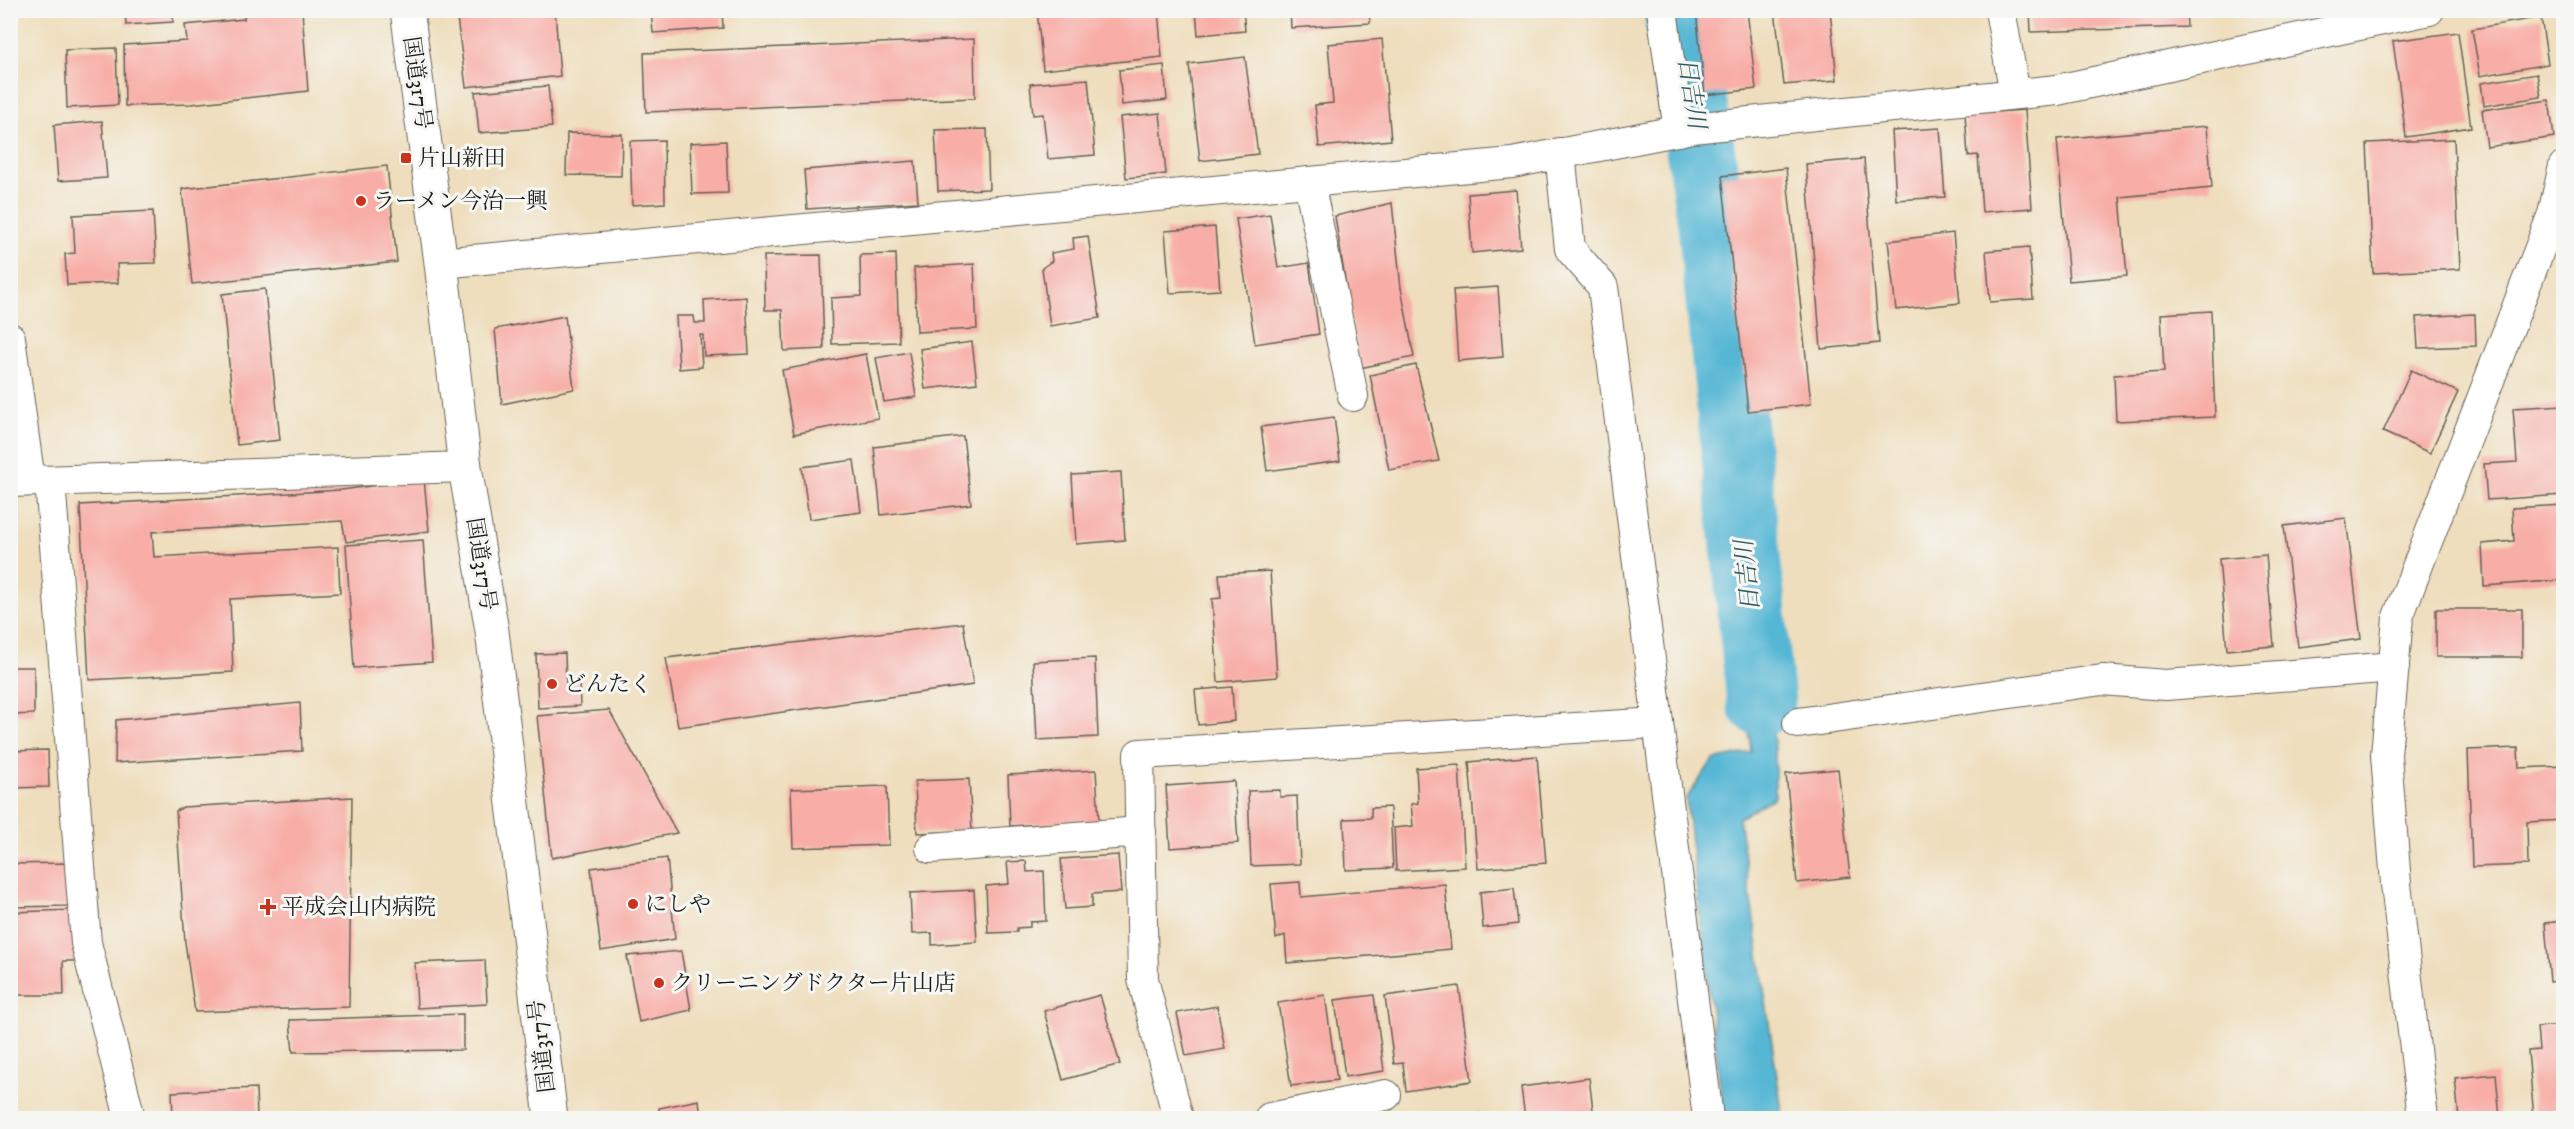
<svg xmlns="http://www.w3.org/2000/svg" width="2574" height="1129" viewBox="0 0 2574 1129" font-family="'IM FELL DW Pica','Noto Serif JP',serif">
	<style>
		.water { fill: #56b7d5; stroke: #396a78; stroke-width: 1.5 }
		.lines { fill: none; stroke-linecap: round; stroke-linejoin: round }
		.river { stroke: #56b7d5; stroke-width: 69 }
		.building { fill: #f8aea7 }
		.street-casing { stroke: #666054; stroke-width: 32 }
		.highway-casing { stroke: #666054; stroke-width: 35 }
		.street { stroke: #fff; stroke-width: 30 }
		.highway { stroke: #fff; stroke-width: 33 }
		.poi-dot { fill: #c8321e; stroke: #f6f6f2; stroke-width: 2 }
		.labels { text-anchor: middle; dominant-baseline: central; stroke-width: 6; stroke-linejoin: round; paint-order: stroke }
		.street-label { font-size: 22px; fill: #1c1c1c; stroke: #f6f6f2 }
		.poi-label { font-size: 22px; fill: #1c1c1c; stroke: #f6f6f2; text-anchor: start }
		.water-label { font-size: 24px; font-style: italic; fill: #335a66; stroke: #f6f6f2 }
	</style>
	<rect width="100%" height="100%" fill="#f6f6f2"/>
	<filter id="ink" filterUnits="userSpaceOnUse"><feTurbulence type="fractalNoise" baseFrequency=".0167" numOctaves="2"/><feDisplacementMap in="SourceGraphic" scale="12" xChannelSelector="R" yChannelSelector="G"/><feConvolveMatrix kernelMatrix="1 2 1 2 8 2 1 2 1" color-interpolation-filters="sRGB"/></filter>
	<filter id="wash" filterUnits="userSpaceOnUse"><feTurbulence type="fractalNoise" baseFrequency=".008" numOctaves="4" result="noise"/><feDisplacementMap in="SourceGraphic" scale="24" xChannelSelector="R" yChannelSelector="G"/><feGaussianBlur stdDeviation="1.35" result="paint"/><feColorMatrix in="noise" values="0 0 0 0 0 0 0 0 0 0 0 0 0 0 0 0 0 1.4 0 .05"/><feComposite in="paint" operator="in"/></filter>
	<g filter="url(#wash)">
		<rect width="100%" height="100%" fill="#efdebd"/>
		<path class="water" d="M1673 11H1686L1693 56 1752 609 1775 748V797L1739 818 1783 1118H1724L1686 799 1713 760 1751 752 1691 180 1686 89Z"/>
		<g class="lines">
			<path class="river" d="M1678 10 1712 224 1761 702"/>
		</g>
		<g id="blocks">
			<g class="building">
				<path d="M125 10H173V22L126 25Z"/>
				<path d="M245 10H302L308 91 191 104 125 106 124 45 187 41 185 25 244 19Z"/>
				<path d="M456 10H555L560 76 466 87Z"/>
				<path d="M651 10H722L723 28 653 33Z"/>
				<path d="M1037 10H1158L1162 57 1043 70Z"/>
				<path d="M1196 10H1243L1245 31 1198 35Z"/>
				<path d="M1290 10H1369L1370 23 1291 28Z"/>
				<path d="M1696 10H1747L1756 89 1705 95Z"/>
				<path d="M1775 10H1830L1837 80 1784 85Z"/>
				<path d="M2030 10H2186L2187 27 2031 32Z"/>
				<path d="M2541 17 2548 64 2480 76 2472 29Z"/>
				<path d="M2458 32 2471 127 2406 137 2393 41Z"/>
				<path d="M974 39 975 98 646 112 644 53Z"/>
				<path d="M1382 39 1391 140 1319 147 1315 105 1333 103 1328 44Z"/>
				<path d="M116 48 118 105 67 108 65 50Z"/>
				<path d="M1245 57 1258 154 1200 161 1189 64Z"/>
				<path d="M1164 65 1167 100 1122 105 1119 70Z"/>
				<path d="M2537 74 2541 97 2484 106 2481 83Z"/>
				<path d="M1088 79 1095 155 1048 159 1043 114 1033 115 1030 84Z"/>
				<path d="M548 86 552 127 479 133 475 92Z"/>
				<path d="M2549 100 2554 137 2487 147 2482 110Z"/>
				<path d="M2025 110 2032 208 1982 212 1978 155 1968 156 1965 114Z"/>
				<path d="M1160 113 1166 174 1126 178 1120 117Z"/>
				<path d="M102 121 107 178 58 181 54 125Z"/>
				<path d="M2207 126 2212 188 2120 197 2127 276 2069 281 2057 139Z"/>
				<path d="M1940 128 1945 197 1896 200 1892 131Z"/>
				<path d="M987 129 989 189 938 191 935 130Z"/>
				<path d="M567 133 622 134 621 176 566 175Z"/>
				<path d="M2454 139 2460 269 2373 273 2367 143Z"/>
				<path d="M664 140 665 203 632 205 630 141Z"/>
				<path d="M726 141 728 193 692 194 690 143Z"/>
				<path d="M1864 159 1879 343 1821 349 1806 164Z"/>
				<path d="M915 161 918 202 807 209 804 170Z"/>
				<path d="M387 166 397 262 192 284 182 189Z"/>
				<path d="M1786 168 1811 404 1748 411 1722 176Z"/>
				<path d="M1516 190 1521 248 1472 253 1468 194Z"/>
				<path d="M1392 203 1401 288 1414 357 1359 368 1335 216Z"/>
				<path d="M153 211 156 263 117 264 118 283 67 285 65 254 75 253 73 215Z"/>
				<path d="M1270 214 1278 268 1309 263 1319 334 1255 344 1236 219Z"/>
				<path d="M1215 227 1220 290 1170 293 1165 231Z"/>
				<path d="M1953 233 1960 303 1896 310 1888 241Z"/>
				<path d="M1088 236 1100 318 1050 326 1042 268 1052 261 1051 253 1074 249 1073 238Z"/>
				<path d="M2029 247 2033 299 1990 302 1986 251Z"/>
				<path d="M896 254 899 342 832 344 831 298 861 296 860 255Z"/>
				<path d="M821 255 824 349 784 351 782 310H765L764 256Z"/>
				<path d="M974 264 977 329 917 332 914 268Z"/>
				<path d="M1498 287 1503 357 1458 361 1453 290Z"/>
				<path d="M265 289 280 440 237 445 222 294Z"/>
				<path d="M746 297 749 354 704 356 703 335H700L702 367 679 369 676 316H694L695 323H705L704 300Z"/>
				<path d="M2211 311 2215 417 2116 421 2114 375 2164 372 2161 314Z"/>
				<path d="M2475 314 2476 346 2418 348 2416 317Z"/>
				<path d="M565 316 574 389 502 404 495 329Z"/>
				<path d="M972 342 977 383 925 389 920 349Z"/>
				<path d="M909 352 916 397 884 402 876 358Z"/>
				<path d="M866 354 878 418 794 434 782 370Z"/>
				<path d="M1416 365 1439 461 1389 470 1370 375Z"/>
				<path d="M2411 370 2458 392 2430 453 2383 432Z"/>
				<path d="M2564 405V495L2487 500 2484 464 2517 462 2513 408Z"/>
				<path d="M1334 417 1340 461 1267 471 1261 427Z"/>
				<path d="M963 436 971 504 881 515 874 447Z"/>
				<path d="M854 460 861 512 809 519 802 467Z"/>
				<path d="M1121 472 1125 540 1076 544 1072 475Z"/>
				<path d="M424 479 429 531 346 542 342 521 152 532 154 557 338 547 340 593 230 599 233 672 89 680 80 505 341 490Z"/>
				<path d="M2564 505V580L2484 586 2482 544 2514 541 2512 508Z"/>
				<path d="M2346 518 2361 639 2298 647 2284 526Z"/>
				<path d="M423 540 432 662 354 668 346 545Z"/>
				<path d="M2266 555 2274 646 2227 650 2219 559Z"/>
				<path d="M1270 571 1277 677 1218 682 1212 599 1221 598 1219 574Z"/>
				<rect x="2436" y="609" width="86" height="48"/>
				<path d="M963 623 973 685 678 727 666 658Z"/>
				<path d="M565 653 566 683H579L580 706 538 708 536 654Z"/>
				<path d="M1095 658 1098 737 1037 740 1033 661Z"/>
				<path d="M10 667H34V714L10 715Z"/>
				<path d="M1232 687 1234 721 1198 725 1195 690Z"/>
				<path d="M300 703 302 751 115 763 116 720Z"/>
				<path d="M609 710 677 833 552 858 537 716Z"/>
				<path d="M2518 748 2519 768 2564 766V820L2527 822 2528 865 2472 867 2468 750Z"/>
				<path d="M48 750 49 787 10 788V751Z"/>
				<path d="M1537 756 1546 863 1478 869 1469 762Z"/>
				<path d="M1459 765 1465 867 1396 871 1394 828 1413 826 1411 804 1418 803 1416 768Z"/>
				<path d="M1838 769 1850 877 1797 883 1786 774Z"/>
				<path d="M1096 770 1099 821 1010 826 1008 775Z"/>
				<path d="M969 779 972 831 917 833 915 781Z"/>
				<path d="M1234 781 1238 843 1170 848 1166 786Z"/>
				<path d="M887 786 889 845 793 848 791 789Z"/>
				<path d="M1280 790V797L1297 796 1300 864 1251 866 1248 791Z"/>
				<path d="M352 797 349 1007 195 1012 185 942 176 811 183 807Z"/>
				<path d="M1390 807 1393 868 1346 870 1344 819 1371 818V808Z"/>
				<path d="M1118 855 1121 892 1092 894V907L1065 909 1061 859Z"/>
				<path d="M667 858 675 939 601 951 591 868Z"/>
				<path d="M1026 861 1027 872 1044 871 1046 921 1030 922V927L1017 928V932L988 933 986 886 1009 884 1007 862Z"/>
				<path d="M68 863 69 906 10 907V864Z"/>
				<path d="M1300 882 1301 897 1445 884 1451 949 1287 963 1285 935 1276 939 1271 884Z"/>
				<path d="M1514 888 1518 924 1483 928 1480 892Z"/>
				<path d="M974 890 977 942 932 945V933L912 934 910 893Z"/>
				<path d="M75 910 76 961H63L64 995H13L12 912Z"/>
				<path d="M2564 921V980L2550 982 2545 923Z"/>
				<path d="M681 951 691 1010 639 1022 627 956Z"/>
				<path d="M485 960 487 1004 417 1008 415 963Z"/>
				<path d="M1459 986 1472 1081 1406 1091 1403 1063 1394 1064 1385 996Z"/>
				<path d="M1100 995 1120 1064 1063 1080 1044 1011Z"/>
				<path d="M1325 995 1337 1080 1291 1086 1278 1003Z"/>
				<path d="M1374 995 1384 1071 1345 1077 1335 1000Z"/>
				<path d="M1217 1006 1225 1049 1186 1056 1177 1013Z"/>
				<path d="M463 1014V1050L293 1052 290 1020Z"/>
				<path d="M2564 1025V1118H2534L2528 1051 2539 1050 2537 1027Z"/>
				<path d="M2496 1074 2500 1118H2459L2455 1078Z"/>
				<path d="M1589 1078 1594 1118H1525L1521 1087Z"/>
				<path d="M256 1088 257 1118H173L172 1092Z"/>
				<path d="M699 1100 701 1118H659V1108Z"/>
				<path d="M1480 1113 1481 1118H1452V1117Z"/>
			</g>
		</g>
	</g>
	<g filter="url(#ink)">
		<use href="#blocks" fill-opacity="0" stroke="#666054" stroke-width="1.5"/>
		<g class="lines">
			<defs>
				<g id="street">
					<path d="M1662 10 1679 131"/>
					<path d="M2000 10 2015 94"/>
					<path d="M1560 153 1570 249 1603 287 1708 1118"/>
					<path d="M1309 182 1353 396"/>
					<path d="M441 263 1512 163 1692 128 2057 90 2429 10"/>
					<path d="M10 338 30 481"/>
					<path d="M50 481 86 943 130 1118"/>
					<path d="M10 482 465 467"/>
					<path d="M1798 723 2102 680 2166 685 2394 667"/>
					<path d="M931 848 1141 832"/>
					<path d="M1178 1118 1143 979 1139 754 1658 723"/>
					<path d="M1270 1118 1386 1095"/>
					<path d="M2423 1118 2396 884 2386 755 2398 617 2553 214 2564 166"/>
				</g>
				<path id="highway" d="M407 10 441 263 465 467 492 631 551 1118"/>
			</defs>
			<use href="#street" class="street-casing"/>
			<use href="#highway" class="highway-casing"/>
			<use href="#street" class="street"/>
			<use href="#highway" class="highway"/>
		</g>
	</g>
	<g class="poi-dot">
		<rect x="400" y="152" width="12" height="12" rx="3"/>
		<circle cx="361" cy="201" r="6"/>
		<circle cx="552" cy="684" r="6"/>
		<circle cx="633" cy="904" r="6"/>
		<path d="M265 898h6v6h6v6h-6v6h-6v-6h-6v-6h6z"/>
		<circle cx="659" cy="983" r="6"/>
	</g>
	<g class="labels">
		<g class="street-label">
			<text transform="translate(417 83) rotate(82)">国道317号</text>
			<text transform="translate(481 564) rotate(81)">国道317号</text>
			<text transform="translate(542 1046) rotate(-97)">国道317号</text>
		</g>
		<g class="poi-label">
			<text x="418" y="158">片山新田</text>
			<text x="373" y="201">ラーメン今治一興</text>
			<text x="564" y="684">どんたく</text>
			<text x="645" y="904">にしや</text>
			<text x="282" y="907">平成会山内病院</text>
			<text x="671" y="983">クリーニングドクター片山店</text>
		</g>
		<g class="water-label">
			<text transform="translate(1691 93) rotate(81)">日吉川</text>
			<text transform="translate(1748 576) rotate(-96)">日吉川</text>
		</g>
	</g>
	<rect width="2574" height="1129" fill="none" stroke="#f6f6f2" stroke-width="36"/>
</svg>
